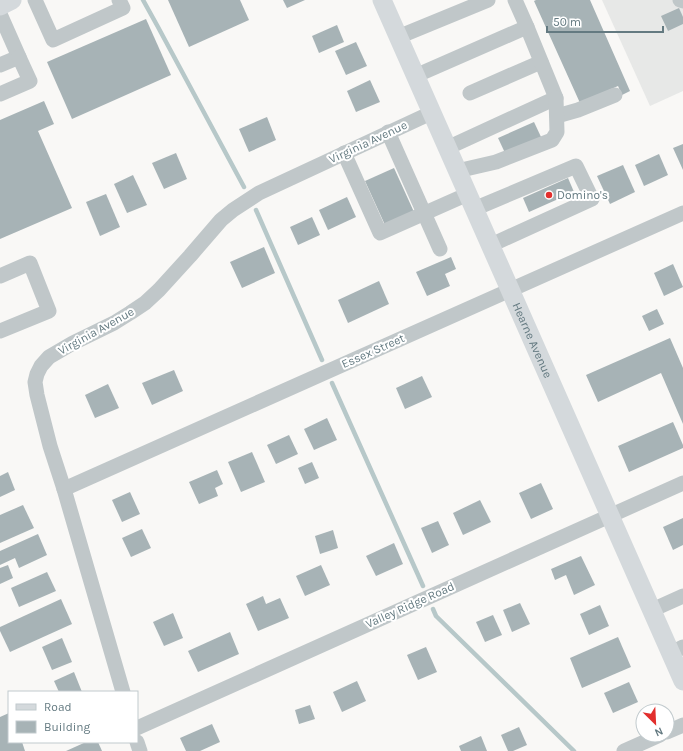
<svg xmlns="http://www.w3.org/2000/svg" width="683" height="751" viewBox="0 0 683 751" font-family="Karla,sans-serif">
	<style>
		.built { fill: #e7e8e7 }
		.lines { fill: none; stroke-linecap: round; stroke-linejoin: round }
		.stream { stroke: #b7c8c9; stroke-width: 4.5 }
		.building { fill: #a7b3b6 }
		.minor { stroke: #c0c7c9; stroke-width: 15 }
		.major { stroke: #d4d9dc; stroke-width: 19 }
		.poi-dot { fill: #e22f2d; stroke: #fff; stroke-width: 1.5 }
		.labels { text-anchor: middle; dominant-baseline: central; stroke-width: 4; stroke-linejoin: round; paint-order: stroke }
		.street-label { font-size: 12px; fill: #647a81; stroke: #fff }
		.poi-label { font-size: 12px; fill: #647a81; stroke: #fff; text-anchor: start }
	</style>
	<rect width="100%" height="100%" fill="#f9f8f6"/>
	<path class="built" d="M602 0H683V91L650 106Z"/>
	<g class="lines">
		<g class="stream">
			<path d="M143 0 158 27 244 187"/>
			<path d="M256 210 322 360"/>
			<path d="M332 383 423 586"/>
			<path d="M433 609 436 616 574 751"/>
		</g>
	</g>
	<g class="building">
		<path d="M168 0H240L249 20 189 47Z"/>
		<path d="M283 0H305L287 8Z"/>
		<path d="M536 0H590L630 91 622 95 618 86 580 103 534 1Z"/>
		<path d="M679 8 683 17V24L668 31 661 16Z"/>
		<path d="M146 19 171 75 72 119 47 62Z"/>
		<path d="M337 25 344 42 319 53 312 36Z"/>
		<path d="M356 42 367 66 346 75 335 51Z"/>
		<path d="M370 80 380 102 356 112 347 91Z"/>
		<path d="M44 101 54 124 38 131 72 208 0 239V120Z"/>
		<path d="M267 117 276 140 249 152 239 129Z"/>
		<path d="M534 122 542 139 506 155 498 138Z"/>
		<path d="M683 144V170L673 148Z"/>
		<path d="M176 153 187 179 164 189 152 163Z"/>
		<path d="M659 154 668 175 644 186 635 165Z"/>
		<path d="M623 165 635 192 610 204 597 176Z"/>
		<path d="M394 168 414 212 385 225 365 181Z"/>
		<path d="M133 175 147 205 127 213 114 184Z"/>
		<path d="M568 178 574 192 529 212 523 198Z"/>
		<path d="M106 194 120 227 100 236 86 202Z"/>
		<path d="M347 197 356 217 328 230 319 210Z"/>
		<path d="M312 217 320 235 298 245 290 227Z"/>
		<path d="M264 247 275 273 242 288 230 262Z"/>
		<path d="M451 257 456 269 445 274 450 286 427 296 416 272Z"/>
		<path d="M673 264 683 287 664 296 654 273Z"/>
		<path d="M379 281 389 304 348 323 338 300Z"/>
		<path d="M657 309 664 324 649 331 642 316Z"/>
		<path d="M670 338 683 368V424L661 373 598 402 586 375Z"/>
		<path d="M174 370 183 391 152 405 142 383Z"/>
		<path d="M422 376 432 397 405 409 396 388Z"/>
		<path d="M108 384 119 408 95 418 85 395Z"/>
		<path d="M327 418 337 440 314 450 304 429Z"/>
		<path d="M673 422 683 445V448L629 472 618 446Z"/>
		<path d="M289 435 298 454 276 464 267 445Z"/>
		<path d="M252 452 265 482 241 492 228 462Z"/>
		<path d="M312 462 319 478 305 484 298 468Z"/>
		<path d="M217 470 223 484 215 488 218 496 199 504 189 482Z"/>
		<path d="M8 472 15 490 0 497V476Z"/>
		<path d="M541 483 553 509 531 519 519 493Z"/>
		<path d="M130 492 140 514 122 522 112 500Z"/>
		<path d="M480 500 491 522 463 535 453 513Z"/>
		<path d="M23 505 34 528 0 543V515Z"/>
		<path d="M683 518V545L673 550 663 527Z"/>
		<path d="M438 521 449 545 432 553 421 528Z"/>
		<path d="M142 529 151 548 131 557 122 538Z"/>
		<path d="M333 530 338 548 320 554 315 536Z"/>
		<path d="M38 534 47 555 19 568 15 558 0 565V551Z"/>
		<path d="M394 543 403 564 376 576 366 556Z"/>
		<path d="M581 556 595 585 574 595 566 575 555 580 551 569Z"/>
		<path d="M8 565 13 578 0 584V568Z"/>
		<path d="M321 565 330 585 305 596 296 576Z"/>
		<path d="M47 572 56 591 19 607 11 588Z"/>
		<path d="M263 596 266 604 280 598 289 618 258 631 246 604Z"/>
		<path d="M61 599 72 624 10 652 0 631V627Z"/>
		<path d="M520 603 530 624 512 632 503 610Z"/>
		<path d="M600 605 609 626 589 635 580 614Z"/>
		<path d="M173 613 183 638 164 646 153 622Z"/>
		<path d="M493 615 502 635 485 642 476 622Z"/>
		<path d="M230 632 239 654 198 672 188 651Z"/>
		<path d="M618 637 631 667 582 688 570 658Z"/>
		<path d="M62 638 72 662 52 670 42 647Z"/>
		<path d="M426 647 437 672 418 680 407 655Z"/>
		<path d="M74 672 82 692H59L54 681Z"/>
		<path d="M357 681 366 701 342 712 333 692Z"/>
		<path d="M629 682 638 702 613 713 604 693Z"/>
		<path d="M310 705 315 719 299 724 295 710Z"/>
		<path d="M9 713V742H22L25 751H0V717Z"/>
		<path d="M212 724 220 742 200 751H186L180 738Z"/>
		<path d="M519 727 527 745 513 751H508L501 735Z"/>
		<path d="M481 736 487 751H461L459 746Z"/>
		<path d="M86 742H98L102 751H66Z"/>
	</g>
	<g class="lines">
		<g class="minor">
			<path d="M35 0 53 40 123 8 119 0"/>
			<path d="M680 0 683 1"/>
			<path d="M0 14 19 57 0 65"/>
			<path d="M398 37 488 0"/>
			<path d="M415 76 527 27"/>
			<path d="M470 93 541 62"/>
			<path d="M0 94 30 81 19 57"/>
			<path d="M557 116 578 110 615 95"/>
			<path d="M388 132 440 249"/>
			<path d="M447 148 556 98 527 27 515 0"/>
			<path d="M344 153 380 233 468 194"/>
			<path d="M457 171 496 162 552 140 557 132 556 98"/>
			<path d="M474 209 576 166 592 199 491 245"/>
			<path d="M0 276 30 263 49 311 0 331"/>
			<path d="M64 489 683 213"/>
			<path d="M652 610 683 596"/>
			<path d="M671 653 683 647"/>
			<path d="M123 692 64 489 50 446 37 395 35 382 37 374 41 366 49 357 73 343 114 323 130 313 145 303 159 290 190 256 221 220 233 210 259 193 431 113"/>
			<path d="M137 728 683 483"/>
			<path d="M667 732 683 725"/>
			<path d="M137 742 140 751"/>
			<path d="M624 751 660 735"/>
		</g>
		<g class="major">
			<path id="s1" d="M382 0 683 681"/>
			<path d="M0 6 12 0"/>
		</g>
	</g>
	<circle class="poi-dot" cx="549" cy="195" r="4"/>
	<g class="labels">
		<g class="street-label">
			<text transform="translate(368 142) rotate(-25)">Virginia Avenue</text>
			<text transform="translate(96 331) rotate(-29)">Virginia Avenue</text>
			<text stroke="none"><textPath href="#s1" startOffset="372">Hearne Avenue</textPath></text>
			<text transform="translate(373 351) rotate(-24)">Essex Street</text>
			<text transform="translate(410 605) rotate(-24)">Valley Ridge Road</text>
		</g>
		<g class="poi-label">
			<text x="557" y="195">Domino's</text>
		</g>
	</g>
	<rect x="8" y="691" width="130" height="52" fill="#ffffff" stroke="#c1cacd"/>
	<rect x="16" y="704" width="20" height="6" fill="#d4d9dc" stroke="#c1cacd"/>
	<text x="44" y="711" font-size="12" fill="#647a81">Road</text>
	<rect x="16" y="721" width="20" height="12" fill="#a7b3b6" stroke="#c1cacd"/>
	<text x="44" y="731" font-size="12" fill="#647a81">Building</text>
	<g transform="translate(655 723) rotate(156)"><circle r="19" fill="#ffffff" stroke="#c1cacd"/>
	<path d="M0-3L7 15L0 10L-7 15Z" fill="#e22f2d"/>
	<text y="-6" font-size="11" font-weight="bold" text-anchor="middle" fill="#647a81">N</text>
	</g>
	<path d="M547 26v6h116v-6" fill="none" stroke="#647a81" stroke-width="2"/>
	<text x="553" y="26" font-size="12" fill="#647a81" stroke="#ffffff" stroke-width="3" paint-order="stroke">50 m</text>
</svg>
